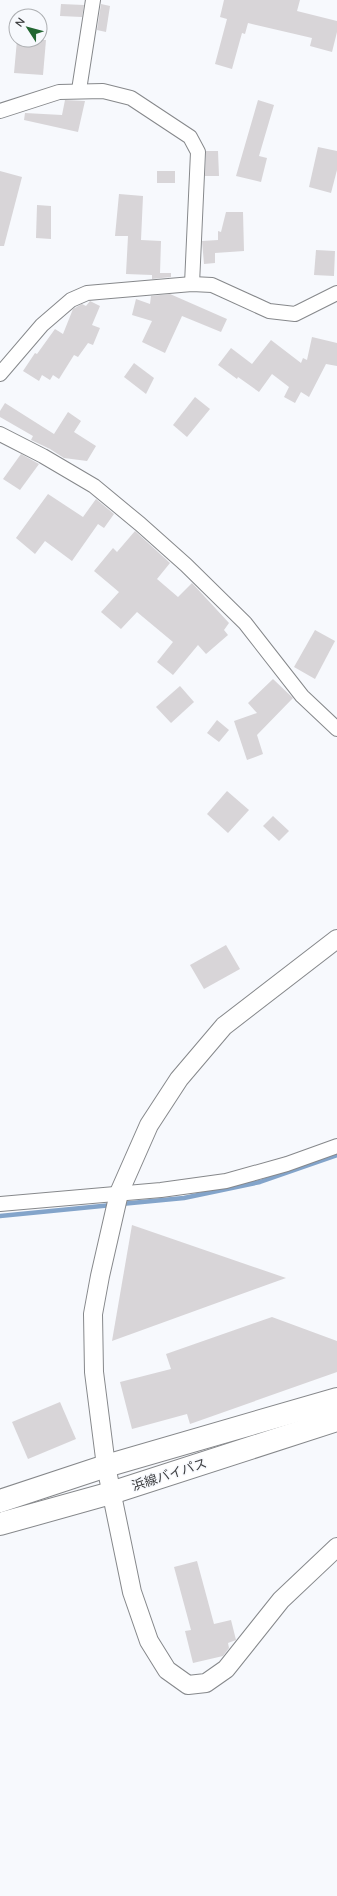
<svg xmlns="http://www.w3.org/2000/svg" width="337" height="1896" viewBox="0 0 337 1896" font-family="Quicksand,'Noto Sans JP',sans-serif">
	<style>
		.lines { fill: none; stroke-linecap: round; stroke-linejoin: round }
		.stream { stroke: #83a4ca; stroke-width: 4.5 }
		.building { fill: #d8d5d8 }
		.minor-casing { stroke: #86888b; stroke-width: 16 }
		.tertiary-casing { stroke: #86888b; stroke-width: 20 }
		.trunk-casing { stroke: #86888b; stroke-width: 24 }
		.minor { stroke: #fff; stroke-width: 14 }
		.tertiary { stroke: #fff; stroke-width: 18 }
		.trunk { stroke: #fff; stroke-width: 22 }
		.labels { text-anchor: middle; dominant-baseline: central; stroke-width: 3; stroke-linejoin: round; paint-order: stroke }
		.street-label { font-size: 13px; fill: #3c3d3f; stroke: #f7f9fd }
	</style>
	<rect width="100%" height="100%" fill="#f7f9fd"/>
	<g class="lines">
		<g class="stream">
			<path d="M121 1204 184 1198 260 1182 337 1155"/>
			<path d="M0 1216 112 1205"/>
		</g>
	</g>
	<g class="building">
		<path d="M224 0H300L297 11 337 21V32L332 52 310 46 312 38 248 23 245 34 242 33 232 69 215 64 227 19 220 17Z"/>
		<path d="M61 4 84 5 82 17 60 16Z"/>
		<path d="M101 4 110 6 106 32 97 30Z"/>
		<path d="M17 40H46L43 75 14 73Z"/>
		<path d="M65 100 85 101 78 132 24 120 25 113 62 115Z"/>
		<path d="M258 100 274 105 259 156 267 158 261 182 236 176Z"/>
		<path d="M318 147 337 151V170L331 193 309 187Z"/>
		<path d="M206 151H218L219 176H205Z"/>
		<path d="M0 171 22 177 4 246H0Z"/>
		<rect x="157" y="171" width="18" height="12"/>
		<path d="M119 194 143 196 141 240 161 241 160 273H171V277L152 279V275L126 274 128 236H115Z"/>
		<path d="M37 205 51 206V239L36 238Z"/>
		<path d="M226 212H243L244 251 215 253V263L204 264 202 241 218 240V231L221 232Z"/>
		<path d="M316 250 335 251 334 276 314 275Z"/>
		<path d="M170 294 227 319 221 332 182 316 165 353 142 342 152 321 132 315 136 299 150 304 151 296Z"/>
		<path d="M90 301 100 306 92 325 100 328 93 345 88 343 78 357 74 355 59 379 53 375 50 380 42 375 39 381 23 371 35 353 37 354 55 329 63 334 73 309 82 304 86 306Z"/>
		<path d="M312 337 337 343V366L326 364 309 397 301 392 295 403 284 397 289 387 272 374 259 392 238 377 237 379 218 365 231 348 252 364 271 340 301 363 303 358 307 360Z"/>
		<path d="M134 363 154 378 146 394 124 377Z"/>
		<path d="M195 397 210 409 187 437 173 425Z"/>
		<path d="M5 403 54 434 68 412 81 421 74 432 96 446 87 461 64 458 50 449 31 440 33 436 0 417V411Z"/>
		<path d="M21 454 39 464 20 490 3 479Z"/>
		<path d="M48 494 83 517 96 499 114 514 104 528 98 524 72 561 45 541 35 554 16 538Z"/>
		<path d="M135 531 170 563 157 579 178 597 192 583 229 623 224 630 228 635 206 654 198 645 173 675 157 662 173 642 137 612 121 629 101 612 119 592 94 571 113 548 117 552Z"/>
		<path d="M315 630 335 641 315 679 294 667Z"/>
		<path d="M273 679 293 698 257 735 263 754 247 760 234 721 257 713 248 703Z"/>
		<path d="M180 686 194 702 171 723 156 707Z"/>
		<path d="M217 720 229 730 219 742 207 733Z"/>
		<path d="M227 791 249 810 228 833 207 814Z"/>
		<path d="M273 816 289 831 279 841 263 826Z"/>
		<path d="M226 945 240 969 204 989 190 965Z"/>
		<path d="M132 1225 286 1278 112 1341Z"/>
		<path d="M272 1317 337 1341V1372L190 1424 187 1414 132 1429 120 1382 171 1369 166 1354Z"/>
		<path d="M60 1402 76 1439 28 1459 12 1422Z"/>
		<path d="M197 1561 214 1624 231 1620 236 1640 228 1643 229 1648 223 1656 193 1663 185 1631 191 1630 174 1567Z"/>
	</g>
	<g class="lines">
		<defs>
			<g id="minor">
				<path d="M79 90 93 0"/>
				<path d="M0 111 59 92 103 91 131 98 190 137 198 152 192 284"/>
				<path d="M0 374 42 325 71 300 87 293 192 284 212 285 269 311 295 314 337 293"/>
				<path d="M0 434 43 456 94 486 140 524 186 565 245 623 302 696 337 729"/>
				<path d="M0 1204 161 1190 226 1181 287 1164 337 1146"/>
			</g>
			<path id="tertiary" d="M337 939 224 1026 179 1079 149 1125 119 1193 100 1276 93 1314 94 1372 106 1466 132 1592 149 1641 167 1670 188 1685 206 1683 226 1669 281 1600 337 1547"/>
			<g id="trunk">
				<path d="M0 1501 106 1466 337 1399"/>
				<path d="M0 1524 111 1493 337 1420"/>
			</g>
		</defs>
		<use href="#minor" class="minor-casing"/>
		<use href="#tertiary" class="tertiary-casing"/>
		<use href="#trunk" class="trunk-casing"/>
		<use href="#minor" class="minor"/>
		<use href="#tertiary" class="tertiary"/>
		<use href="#trunk" class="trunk"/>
	</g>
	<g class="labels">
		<g class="street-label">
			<text transform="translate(169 1474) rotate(-18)">浜線バイパス</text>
		</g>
	</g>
	<g transform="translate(28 28) rotate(306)"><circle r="19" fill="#f7f9fd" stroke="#acaeb1"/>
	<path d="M0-3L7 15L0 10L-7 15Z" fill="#226631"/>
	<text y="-6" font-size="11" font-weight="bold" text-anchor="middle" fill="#3c3d3f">N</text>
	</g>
</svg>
